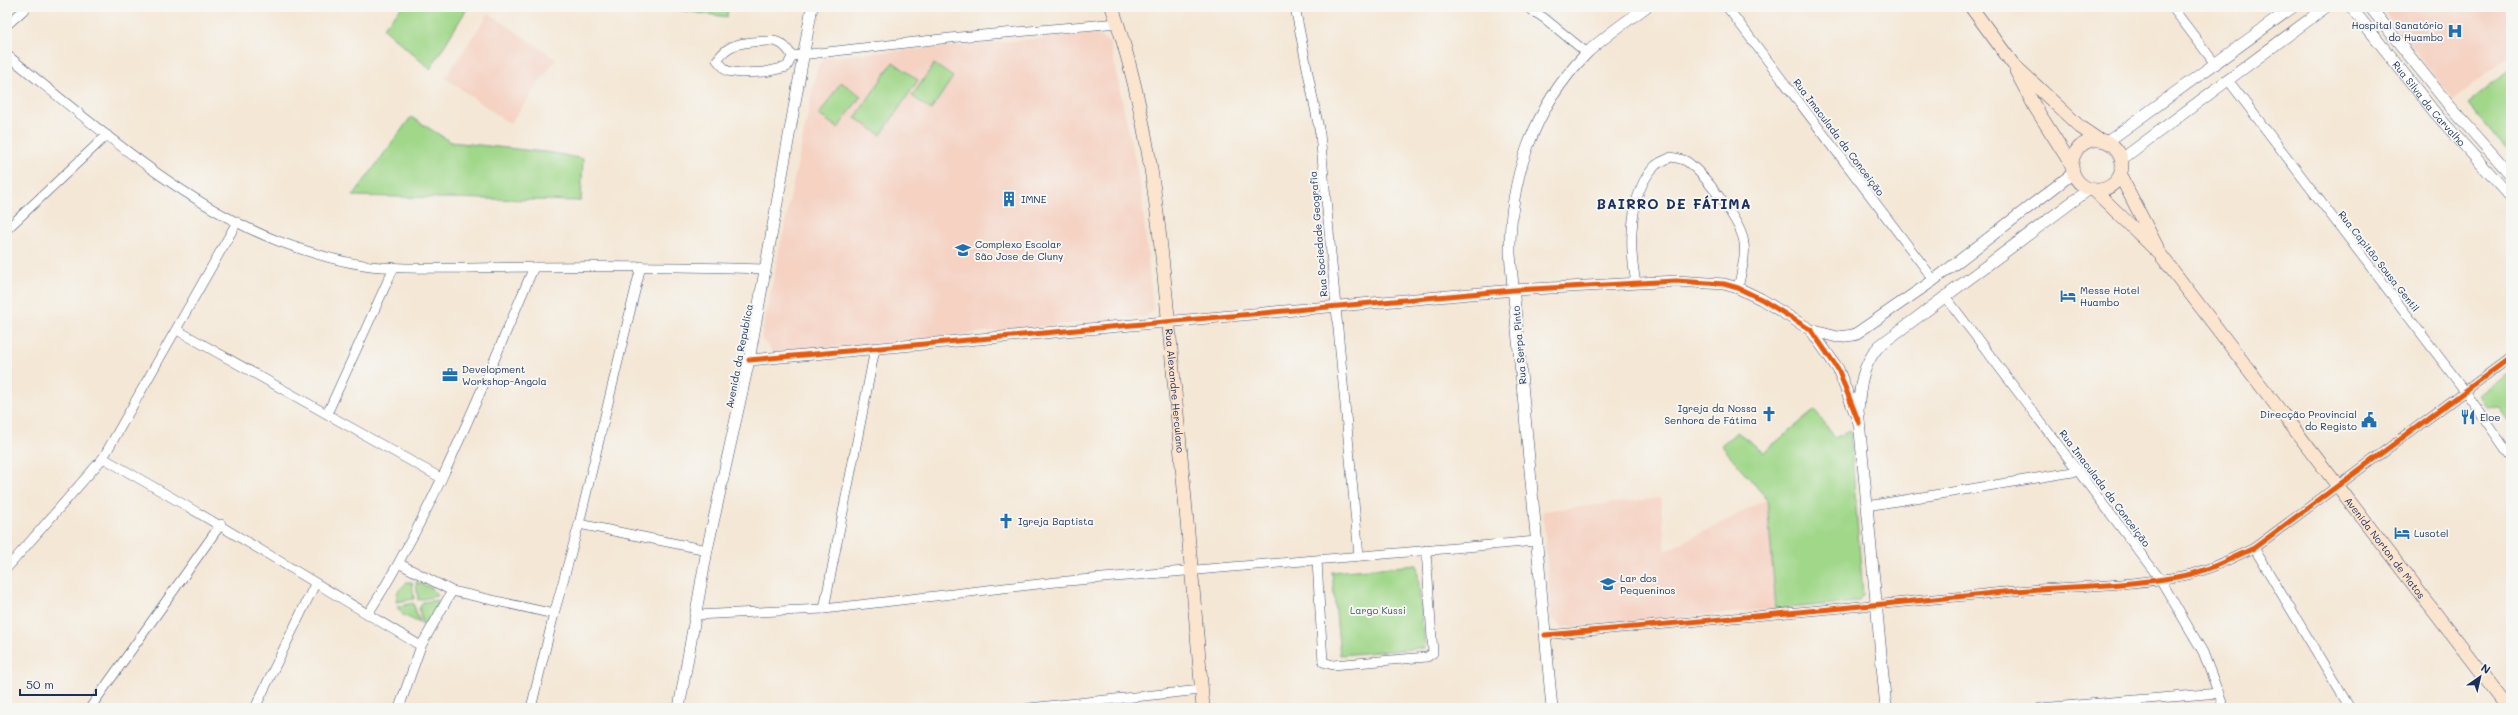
<svg xmlns="http://www.w3.org/2000/svg" width="2518" height="715" viewBox="0 0 2518 715" font-family="Mali,sans-serif">
	<style>
		.built { fill: #f5d2c2 }
		.green { fill: #a0d789; stroke: #5e8374 }
		.lines { fill: none; stroke-linecap: round; stroke-linejoin: round }
		.minor-casing { stroke: #3c4b70; stroke-width: 10 }
		.tertiary-casing { stroke: #3c4b70; stroke-width: 12 }
		.secondary-casing { stroke: #3c4b70; stroke-width: 14 }
		.minor { stroke: #fff; stroke-width: 9 }
		.tertiary { stroke: #fff; stroke-width: 11 }
		.secondary { stroke: #fce5cf; stroke-width: 13 }
		.cycleway-casing { stroke: #f6f6f2; stroke-width: 8 }
		.cycleway { stroke: #e8590c; stroke-width: 5 }
		.labels { text-anchor: middle; dominant-baseline: central; stroke-width: 4; stroke-linejoin: round; paint-order: stroke }
		.poi-label { font-size: 10px; fill: #1b2f5e; stroke: #f6f6f2; text-anchor: start }
		.street-label { font-size: 10px; fill: #1b2f5e; stroke: #f6f6f2 }
		.park-label { font-size: 10px; fill: #3c5969; stroke: #f6f6f2 }
		.district-label { font-size: 14px; font-weight: bold; letter-spacing: 1px; fill: #1b2f5e; stroke: #f6f6f2 }
	</style>
	<rect width="100%" height="100%" fill="#f6f6f2"/>
	<filter id="ink" filterUnits="userSpaceOnUse"><feTurbulence type="fractalNoise" baseFrequency=".025" numOctaves="2"/><feDisplacementMap in="SourceGraphic" scale="8" xChannelSelector="R" yChannelSelector="G"/><feConvolveMatrix kernelMatrix="1 2 1 2 8 2 1 2 1" color-interpolation-filters="sRGB"/></filter>
	<filter id="wash" filterUnits="userSpaceOnUse"><feTurbulence type="fractalNoise" baseFrequency=".012" numOctaves="4" result="noise"/><feDisplacementMap in="SourceGraphic" scale="16" xChannelSelector="R" yChannelSelector="G"/><feGaussianBlur stdDeviation="0.9" result="paint"/><feColorMatrix in="noise" values="0 0 0 0 0 0 0 0 0 0 0 0 0 0 0 0 0 1.4 0 .05"/><feComposite in="paint" operator="in"/></filter>
	<g filter="url(#wash)">
		<rect width="100%" height="100%" fill="#f4e7d5"/>
		<g class="built">
			<path d="M2381 7H2511V55L2453 100Z"/>
			<path d="M489 13 556 59 510 124 445 78Z"/>
			<path d="M1095 34 1110 43 1141 189 1153 310 1147 316 773 353 761 338 818 65 827 57Z"/>
			<path d="M1660 498 1666 551 1767 499 1776 609 1562 627 1551 617 1543 511Z"/>
		</g>
		<g class="green">
			<path d="M402 7H468L430 69 383 28Z"/>
			<path d="M660 7H728L727 17Z"/>
			<path d="M893 62 918 80 881 135 855 118Z"/>
			<path d="M934 64 953 77 931 110 912 96Z"/>
			<path d="M2511 69V155L2468 104Z"/>
			<path d="M841 82 861 96 838 128 819 115Z"/>
			<path d="M411 117 451 142 553 153 583 159 581 201 353 196Z"/>
			<path d="M2511 371V424L2499 407 2486 408 2479 395Z"/>
			<path d="M1815 410 1835 438 1850 431 1863 595 1858 602 1776 609 1767 499 1721 445 1737 432 1764 452Z"/>
			<path d="M1417 565 1425 648 1340 655 1332 572Z"/>
			<path d="M407 582H412L414 599 396 602 398 591Z"/>
			<path d="M416 582 432 588 437 596 418 600Z"/>
			<path d="M438 600C438 610 432 620 422 624L419 609 423 602Z"/>
			<path d="M413 603 420 623 403 615 397 607Z"/>
		</g>
	</g>
	<g filter="url(#ink)">
		<g class="lines">
			<defs>
				<g id="minor">
					<path d="M1295 7 1320 134 1359 556"/>
					<path d="M1527 7 1544 18 1587 53"/>
					<path d="M1727 7 1934 280"/>
					<path d="M2172 7 2216 65"/>
					<path d="M7 25 27 7"/>
					<path d="M752 42C772 41 781 37 792 56L787 67 765 72 741 73 727 71 717 60C727 46 735 44 752 42Z"/>
					<path d="M7 55C87 119 182 204 278 241 310 253 347 265 382 267 433 270 486 267 538 267 614 266 689 267 765 269"/>
					<path d="M792 56 959 37 1118 23"/>
					<path d="M2228 80 2465 391 2511 457"/>
					<path d="M7 229 107 135"/>
					<path d="M1636 283C1629 249 1628 193 1655 166 1659 162 1666 160 1671 157 1676 158 1682 159 1686 161 1703 172 1742 223 1744 243 1746 258 1741 273 1738 288"/>
					<path d="M1945 296 2160 579 2203 652 2224 708"/>
					<path d="M177 330 441 478"/>
					<path d="M327 414 394 267"/>
					<path d="M103 458C210 518 315 583 421 646"/>
					<path d="M1867 506 2079 471"/>
					<path d="M579 524 707 550"/>
					<path d="M2254 548 2350 708"/>
					<path d="M1317 561 1323 662 1333 665 1427 657 1433 653 1426 550"/>
					<path d="M400 564 452 591 554 614"/>
					<path d="M7 568 103 458 237 222"/>
					<path d="M824 609 875 349"/>
					<path d="M368 614C437 506 483 384 534 267"/>
					<path d="M695 615 824 609 1056 582 1536 541"/>
					<path d="M1545 635C1698 621 1851 608 2004 592 2063 586 2129 587 2187 575 2210 570 2232 558 2254 548L2511 357"/>
					<path d="M90 708 221 524"/>
					<path d="M255 708 315 584"/>
					<path d="M399 708 421 646 452 591"/>
					<path d="M531 708 554 614 579 524 641 266"/>
					<path d="M1029 708 1201 690"/>
					<path d="M2040 708 2219 693"/>
				</g>
				<g id="tertiary">
					<path id="s1" d="M2351 7 2436 114 2511 197"/>
					<path d="M2370 7 2448 104 2511 175"/>
					<path d="M2107 142 2293 7"/>
					<path d="M2122 159 2326 7"/>
					<path d="M1811 330 1837 337 1854 335 1934 280 2072 174"/>
					<path d="M749 360 1514 290 1676 281 1724 284 1738 288 1761 299 1811 330 1838 369 1859 423"/>
					<path d="M679 708 707 550 749 360 812 7"/>
					<path d="M1552 708 1510 254C1509 180 1533 108 1586 54 1603 37 1626 22 1646 7"/>
					<path d="M1886 708 1858 410C1860 386 1862 365 1879 346L2088 190"/>
				</g>
				<g id="secondary">
					<path id="s2" d="M1112 7C1152 123 1161 240 1172 360 1183 476 1194 592 1203 708"/>
					<path d="M1971 7 2013 64 2080 127 2099 140"/>
					<path d="M2016 71 2035 107 2071 164"/>
					<circle cx="2097" cy="165" r="25"/>
					<path d="M2120 175 2157 247"/>
					<path id="s3" d="M2094 190 2160 254 2508 708"/>
				</g>
			</defs>
			<use href="#minor" class="minor-casing"/>
			<use href="#tertiary" class="tertiary-casing"/>
			<use href="#secondary" class="secondary-casing"/>
			<use href="#minor" class="minor"/>
			<use href="#tertiary" class="tertiary"/>
			<use href="#secondary" class="secondary"/>
			<defs>
				<g id="cycleway">
					<path d="M749 360 1514 290 1676 281 1724 284 1738 288 1761 299 1811 330 1838 369 1859 423"/>
					<path d="M1545 635C1698 621 1851 608 2004 592 2063 586 2129 587 2187 575 2210 570 2232 558 2254 548L2511 357"/>
				</g>
			</defs>
			<use href="#cycleway" class="cycleway-casing"/>
			<use href="#cycleway" class="cycleway"/>
		</g>
	</g>
	<defs>
		<symbol id="hospital-bare" viewBox="-9 -9 18 18"><path d="M-5-5h3v3.5h4V-5h3V5h-3V1.5h-4V5h-3Z" fill="#1f6fb2" stroke="#f6f6f2" stroke-width="2.5" paint-order="stroke"/></symbol>
		<symbol id="building-bare" viewBox="-9 -9 18 18"><path d="M-4-6H4V6H1V3H-1V6H-4ZM-2.5-4.3h1.7v1.8h-1.7ZM.8-4.3h1.7v1.8H.8ZM-2.5-1h1.7V.8h-1.7ZM.8-1h1.7V.8H.8Z" fill="#1f6fb2" stroke="#f6f6f2" stroke-width="2.5" paint-order="stroke"/></symbol>
		<symbol id="school-bare" viewBox="-9 -9 18 18"><path d="M0-5L7-2L0 1L-7-2ZM-4 1L0 2.5L4 1V4Q0 6-4 4Z" fill="#1f6fb2" stroke="#f6f6f2" stroke-width="2.5" paint-order="stroke"/></symbol>
		<symbol id="hotel-bare" viewBox="-9 -9 18 18"><path d="M-6-4.5h1.5V1H6V5H4.5V3h-9V5H-6ZM-4 0a1.8 1.8 0 1 1 3.6 0ZM.5 0V-2.5h3Q6-2.5 6 0Z" fill="#1f6fb2" stroke="#f6f6f2" stroke-width="2.5" paint-order="stroke"/></symbol>
		<symbol id="office-bare" viewBox="-9 -9 18 18"><path d="M-6-3h4V-5.5h4V-3h4V5H-6ZM-1-4.5V-3h2v-1.5ZM-6 0V1H6V0Z" fill="#1f6fb2" stroke="#f6f6f2" stroke-width="2.5" paint-order="stroke"/></symbol>
		<symbol id="church-bare" viewBox="-9 -9 18 18"><path d="M-1.2-6h2.4v3.5h3.3v2.4h-3.3V6h-2.4V-.1h-3.3v-2.4h3.3Z" fill="#1f6fb2" stroke="#f6f6f2" stroke-width="2.5" paint-order="stroke"/></symbol>
		<symbol id="restaurant-bare" viewBox="-9 -9 18 18"><path d="M-5-6h1v4h1v-4h1v4h1v-4h1v5L-1.5 .5V6h-2V.5L-5-1ZM5-6V6H3V1.5H1.5Q1.5-4 5-6Z" fill="#1f6fb2" stroke="#f6f6f2" stroke-width="2.5" paint-order="stroke"/></symbol>
		<symbol id="civic-bare" viewBox="-9 -9 18 18"><path d="M-.6-6.5H3V-4.5H.6V-3L4-1V1h2V6H-6V1h2V-1L-.6-3ZM-1.2 2.5V6h2.4V2.5Z" fill="#1f6fb2" stroke="#f6f6f2" stroke-width="2.5" paint-order="stroke"/></symbol>
	</defs>
	<g fill-rule="evenodd">
		<use href="#hospital-bare" x="2444" y="20" width="22" height="22"/>
		<use href="#building-bare" x="998" y="188" width="22" height="22"/>
		<use href="#school-bare" x="952" y="239" width="22" height="22"/>
		<use href="#hotel-bare" x="2057" y="285" width="22" height="22"/>
		<use href="#office-bare" x="439" y="364" width="22" height="22"/>
		<use href="#church-bare" x="1758" y="403" width="22" height="22"/>
		<use href="#restaurant-bare" x="2457" y="406" width="22" height="22"/>
		<use href="#civic-bare" x="2358" y="409" width="22" height="22"/>
		<use href="#church-bare" x="995" y="510" width="22" height="22"/>
		<use href="#hotel-bare" x="2391" y="522" width="22" height="22"/>
		<use href="#school-bare" x="1597" y="573" width="22" height="22"/>
	</g>
	<g class="labels">
		<g class="poi-label">
			<text x="2443" y="25" text-anchor="end">Hospital Sanatório<tspan x="2443" dy="12">do Huambo</tspan></text>
			<text x="1021" y="199">IMNE</text>
			<text x="975" y="244">Complexo Escolar<tspan x="975" dy="12">São Jose de Cluny</tspan></text>
			<text x="2080" y="290">Messe Hotel<tspan x="2080" dy="12">Huambo</tspan></text>
			<text x="462" y="369">Development<tspan x="462" dy="12">Workshop-Angola</tspan></text>
			<text x="1757" y="408" text-anchor="end">Igreja da Nossa<tspan x="1757" dy="12">Senhora de Fátima</tspan></text>
			<text x="2357" y="414" text-anchor="end">Direcção Provincial<tspan x="2357" dy="12">do Registo</tspan></text>
			<text x="2480" y="417">Eloe</text>
			<text x="1018" y="521">Igreja Baptista</text>
			<text x="2414" y="533">Lusotel</text>
			<text x="1620" y="578">Lar dos<tspan x="1620" dy="12">Pequeninos</tspan></text>
		</g>
		<g class="street-label">
			<text stroke="none"><textPath href="#s1" startOffset="124">Rua Silva da Carvalho</textPath></text>
			<text transform="translate(1839 137) rotate(53)">Rua Imaculada da Conceição</text>
			<text transform="translate(1318 234) rotate(-95)">Rua Sociedade Geografia</text>
			<text transform="translate(2379 261) rotate(52)">Rua Capitão Sousa Gentil</text>
			<text transform="translate(1519 345) rotate(-95)">Rua Serpa Pinto</text>
			<text transform="translate(739 356) rotate(-79)">Avenida da Republica</text>
			<text stroke="none"><textPath href="#s2" startOffset="390">Rua Alexandre Herculano</textPath></text>
			<text transform="translate(2105 488) rotate(53)">Rua Imaculada da Conceição</text>
			<text stroke="none"><textPath href="#s3" startOffset="462">Avenida Norton de Matos</textPath></text>
		</g>
		<g class="park-label">
			<text x="1378" y="610">Largo Kussi</text>
		</g>
		<g class="district-label">
			<text x="1674" y="203">BAIRRO DE FÁTIMA</text>
		</g>
	</g>
	<rect width="2518" height="715" fill="none" stroke="#f6f6f2" stroke-width="24"/>
	<g transform="translate(2480 677) rotate(34)" stroke="#f6f6f2" stroke-width="3" paint-order="stroke">
	<path d="M0-3L7 15L0 10L-7 15Z" fill="#1b2f5e"/>
	<text y="-6" font-size="11" font-weight="bold" text-anchor="middle" fill="#1b2f5e">N</text>
	</g>
	<path d="M20 689v6h76v-6" fill="none" stroke="#1b2f5e" stroke-width="2"/>
	<text x="26" y="689" font-size="12" fill="#1b2f5e" stroke="#f6f6f2" stroke-width="3" paint-order="stroke">50 m</text>
</svg>
